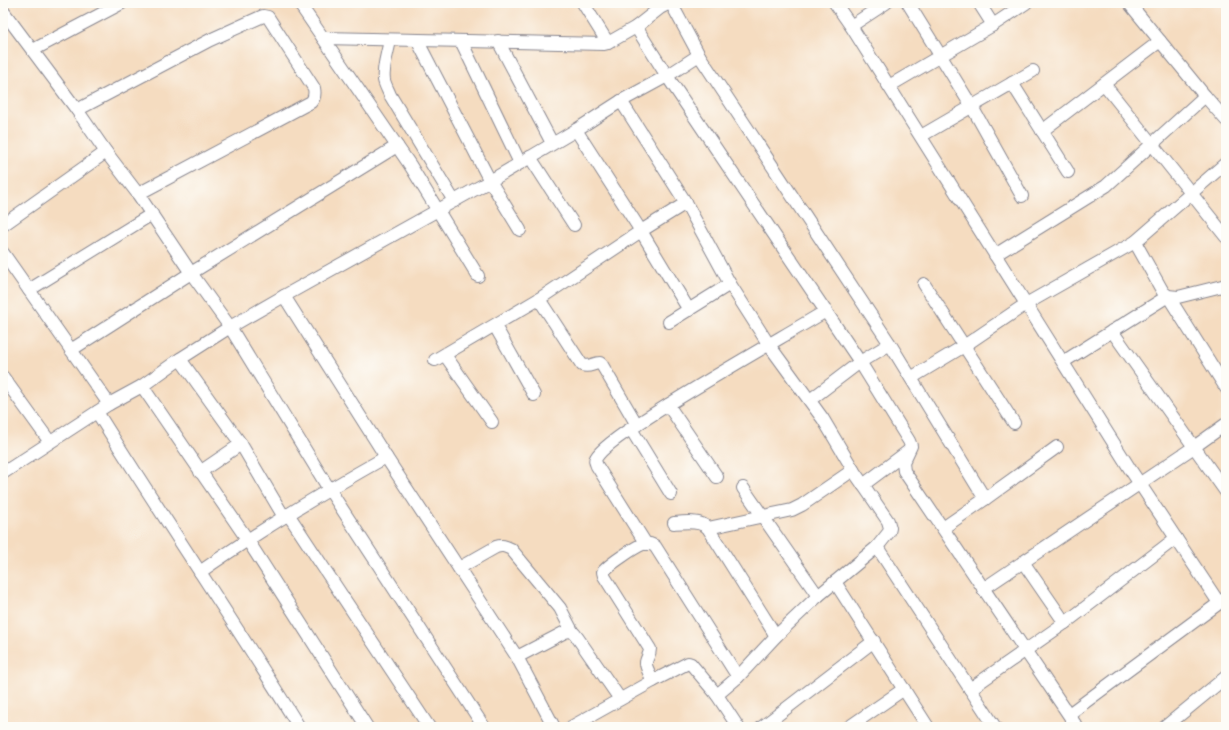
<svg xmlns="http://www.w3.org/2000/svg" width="1229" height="730" viewBox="0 0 1229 730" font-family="'IM FELL English',serif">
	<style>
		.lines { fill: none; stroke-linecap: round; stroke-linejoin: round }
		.minor-casing { stroke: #88868f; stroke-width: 14 }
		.minor { stroke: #fff; stroke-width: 12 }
	</style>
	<rect width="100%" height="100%" fill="#fdfcf7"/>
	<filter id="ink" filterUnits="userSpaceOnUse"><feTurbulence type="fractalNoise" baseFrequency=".025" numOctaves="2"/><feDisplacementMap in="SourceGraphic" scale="8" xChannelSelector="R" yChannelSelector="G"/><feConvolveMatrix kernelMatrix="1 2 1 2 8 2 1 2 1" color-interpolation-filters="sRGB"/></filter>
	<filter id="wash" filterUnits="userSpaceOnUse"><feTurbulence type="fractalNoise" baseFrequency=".012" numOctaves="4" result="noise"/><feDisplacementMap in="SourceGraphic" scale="16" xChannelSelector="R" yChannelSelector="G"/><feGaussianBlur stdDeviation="0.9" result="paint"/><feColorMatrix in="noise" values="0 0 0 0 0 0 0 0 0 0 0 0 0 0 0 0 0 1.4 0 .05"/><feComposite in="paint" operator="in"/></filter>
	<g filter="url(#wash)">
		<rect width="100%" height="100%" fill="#f5dcc0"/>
	</g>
	<g filter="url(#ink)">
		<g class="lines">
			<defs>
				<g id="minor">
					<path d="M299 3 410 165 478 276"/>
					<path d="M583 3 608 43"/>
					<path d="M671 3 699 55"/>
					<path d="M835 3 851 26 1130 469 1219 603"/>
					<path d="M908 3 972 107 1022 196"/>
					<path d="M979 3 993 25"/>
					<path d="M1129 3 1205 96 1226 120"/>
					<path d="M3 11 77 110 106 152 138 194 191 273 230 327 284 296 490 181 576 130 621 101 667 76 699 55 890 344 985 499"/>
					<path d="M851 26 886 3"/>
					<path d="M636 27 667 76 860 362 909 441 911 446 903 463 904 471 1077 727"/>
					<path d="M323 38 604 44 608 43 636 27 660 8 670 3"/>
					<path d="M390 40C388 52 382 68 384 80 385 85 388 90 390 95L454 201"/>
					<path d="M417 40 490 181 520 230"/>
					<path d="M461 41 520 163"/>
					<path d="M498 41 552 143"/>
					<path d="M33 50 122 3"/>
					<path d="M1012 83 1068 172"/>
					<path d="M1104 84 1226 237"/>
					<path d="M889 86 993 25 1026 3"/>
					<path d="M621 101 686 203 730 284 769 345 823 419 855 473 888 521 890 528 889 532 877 547 818 596 776 636 738 677 717 695"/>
					<path d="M77 110 210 40 263 16 268 17 314 88C315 93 315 98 311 102L138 194"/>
					<path d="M576 130 641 231 689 310"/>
					<path d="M1042 131 1160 41"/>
					<path d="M921 136 1033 71"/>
					<path d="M530 157 574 225"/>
					<path d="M3 225 106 152"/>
					<path d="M1135 242 1163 292 1168 296 1178 297 1226 285"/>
					<path d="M3 253 109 404"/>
					<path d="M995 255 1106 186 1205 96"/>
					<path d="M924 284 1014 423"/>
					<path d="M29 290 152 214"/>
					<path d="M284 296 386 457 517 657 554 727"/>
					<path d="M539 299 582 365C589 368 593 363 600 363L602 365 637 425"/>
					<path d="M669 322 730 284"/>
					<path d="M495 326 534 395"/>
					<path d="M1112 331 1226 492"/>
					<path d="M71 350 191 273 397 146"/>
					<path d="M445 355 492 422"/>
					<path d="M180 359 241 444 284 517"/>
					<path d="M435 360 539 299 641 231 686 203"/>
					<path d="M1063 362 1168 296 1226 388"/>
					<path d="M3 377 50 442"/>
					<path d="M911 378 964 346 1026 304 1135 242 1226 163"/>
					<path d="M142 386 247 539 367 727"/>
					<path d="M810 400 860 362 890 344"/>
					<path d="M668 405 717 477"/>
					<path d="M97 412C163 518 234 621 299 727"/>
					<path d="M631 429 671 494"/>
					<path d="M200 472 241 444"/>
					<path d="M3 473 109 404 142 386 180 359 230 327 329 489 484 727"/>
					<path d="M863 485 907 452"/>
					<path d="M743 488 818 596"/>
					<path d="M288 514 429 727"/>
					<path d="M674 523C684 522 701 520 708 528L776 636"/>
					<path d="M708 528 792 510 802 505 853 470"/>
					<path d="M943 528 985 499 1057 447"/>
					<path d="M646 544 597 466C596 463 594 461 596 458 602 447 633 427 644 420 703 382 765 347 826 311"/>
					<path d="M877 547 995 727"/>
					<path d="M1023 562 1065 623"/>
					<path d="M459 568 496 547C502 545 505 546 511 549L560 608 572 631"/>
					<path d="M200 572C260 530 322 493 386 457"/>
					<path d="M835 582 928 727"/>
					<path d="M983 589 1194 447 1226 424"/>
					<path d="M517 657 565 632C571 630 574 632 577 637L620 699"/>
					<path d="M653 681C651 676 645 667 646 662 647 657 650 654 650 649L604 576 603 572C607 566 635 547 643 544 647 543 651 544 655 546L738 677"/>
					<path d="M970 689 1069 620 1176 538"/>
					<path d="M1069 714 1226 598"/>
					<path d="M571 727 653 681 688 663 691 664 717 695 738 727"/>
					<path d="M762 727 874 641"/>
					<path d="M849 727 904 689"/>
					<path d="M1165 727 1226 677"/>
				</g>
			</defs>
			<use href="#minor" class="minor-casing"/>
			<use href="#minor" class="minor"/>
		</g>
	</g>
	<rect width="1229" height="730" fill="none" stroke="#fdfcf7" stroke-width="16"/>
</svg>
